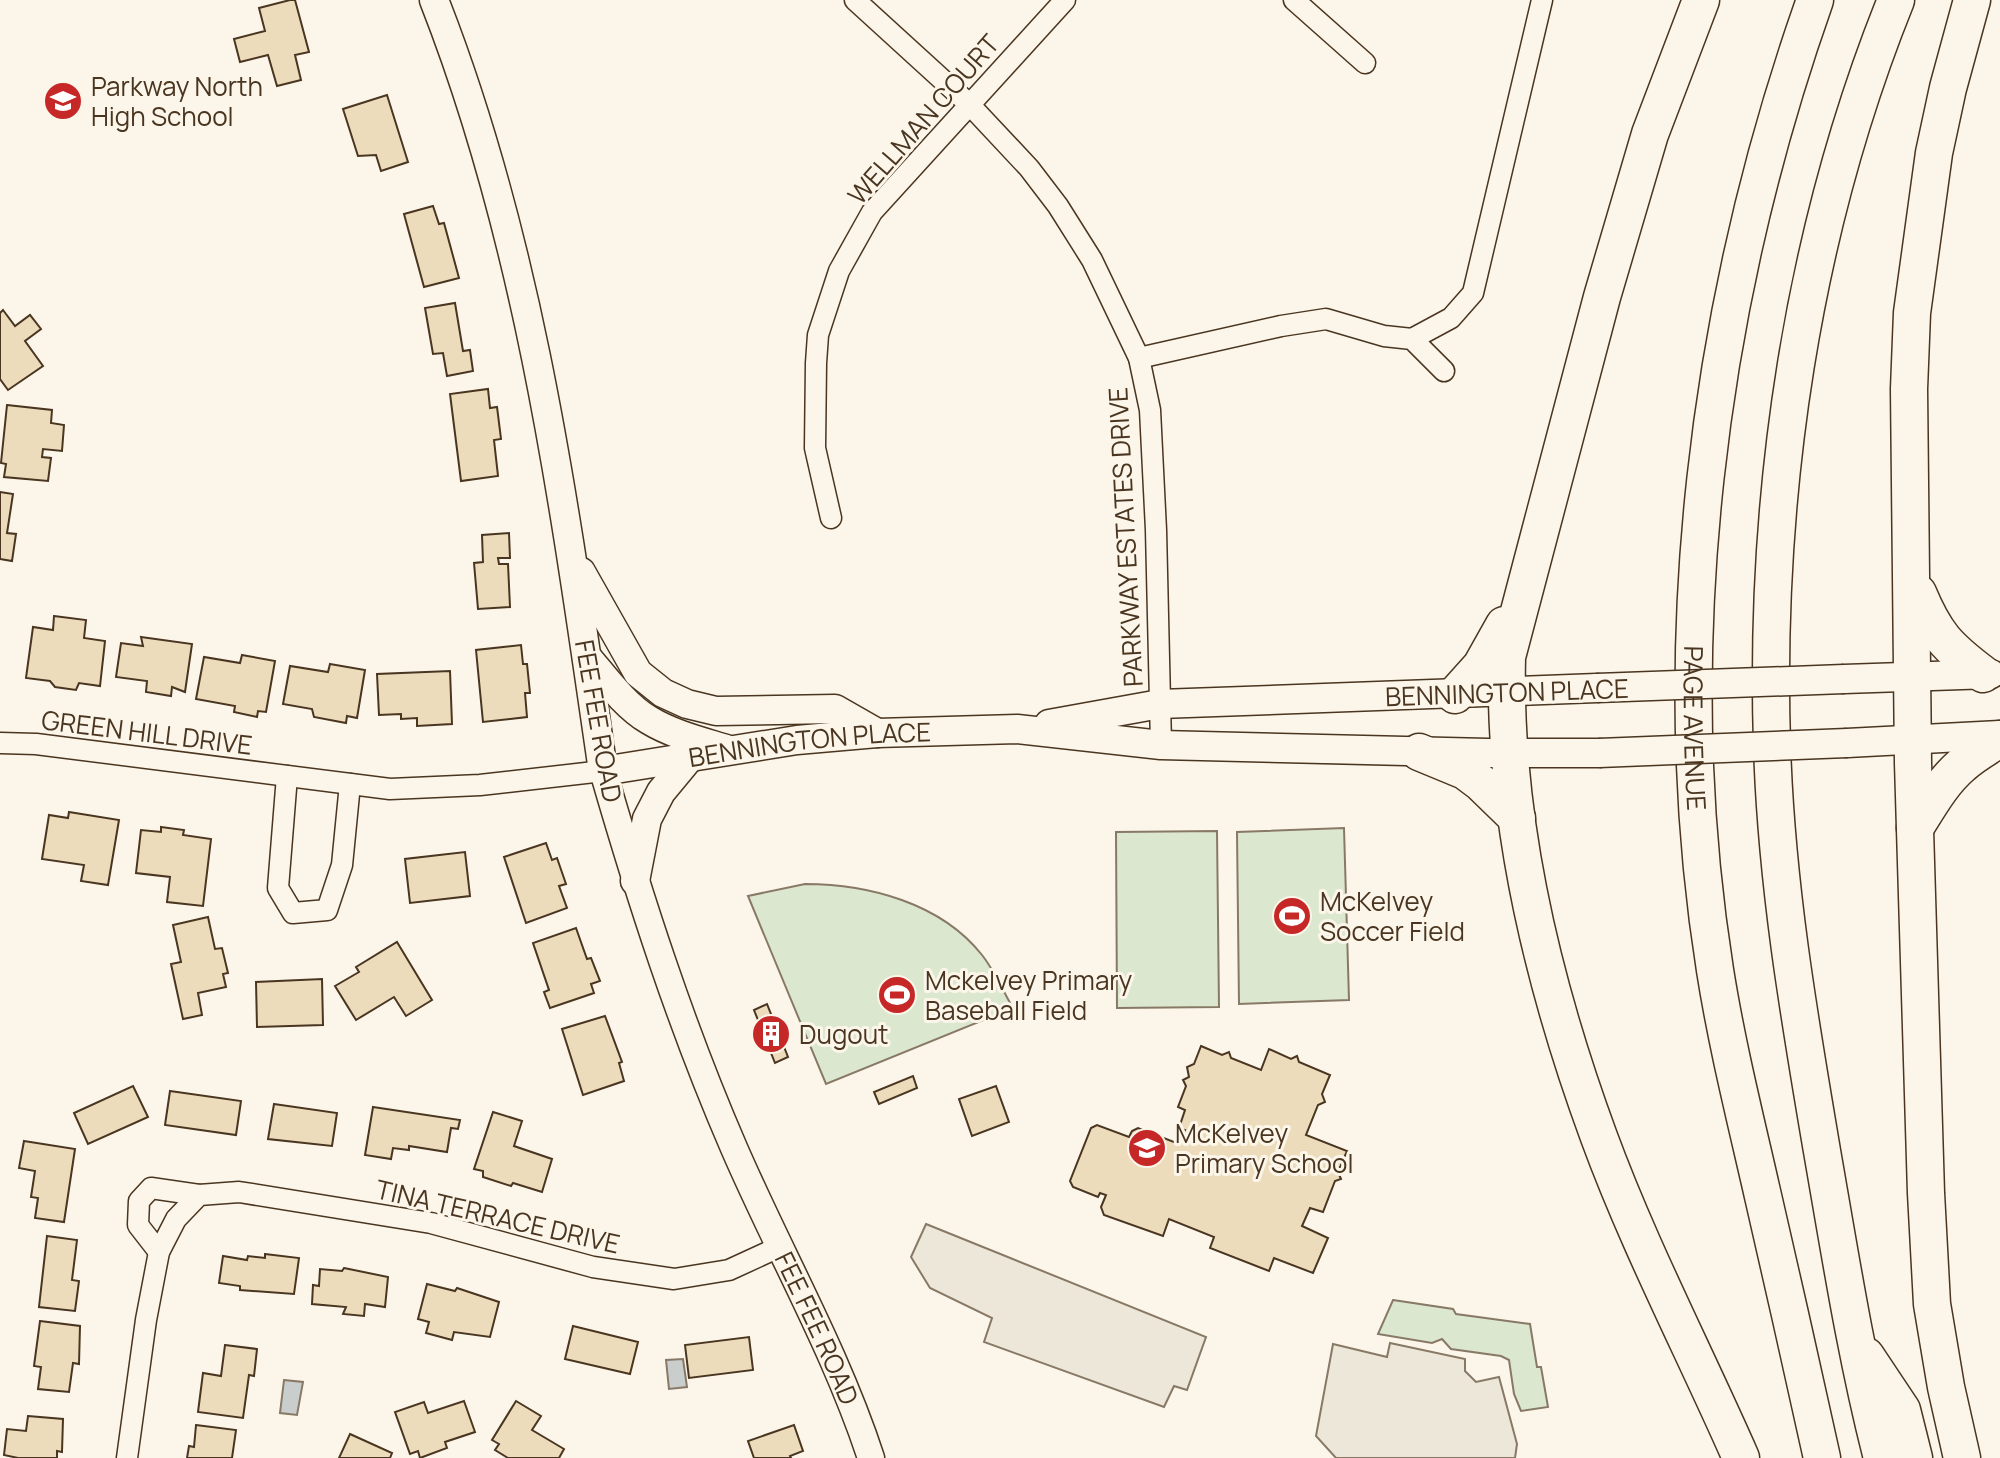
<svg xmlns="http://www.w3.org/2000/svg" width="2000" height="1458" viewBox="0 0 2000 1458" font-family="Manrope,sans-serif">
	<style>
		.green { fill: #dce7d0; stroke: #887966; stroke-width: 2 }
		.parking { fill: #ede7d9; stroke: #887966; stroke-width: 2 }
		.water { fill: #c9cecd; stroke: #887966; stroke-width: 2 }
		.building { fill: #ecdcbc; stroke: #4a3520; stroke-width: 2 }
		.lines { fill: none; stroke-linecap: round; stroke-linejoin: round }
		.minor-casing { stroke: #4a3520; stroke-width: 23 }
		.tertiary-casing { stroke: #4a3520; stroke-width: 29 }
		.secondary-casing { stroke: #4a3520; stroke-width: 31 }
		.motorway-casing { stroke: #4a3520; stroke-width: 39 }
		.minor { stroke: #fbf6e9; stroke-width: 20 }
		.tertiary { stroke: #fbf6e9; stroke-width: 26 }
		.secondary { stroke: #fbf6e9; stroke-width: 28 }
		.motorway { stroke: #fbf6e9; stroke-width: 36 }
		.secondary-bridge-casing { stroke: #4a3520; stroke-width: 31; stroke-linecap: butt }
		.secondary-bridge { stroke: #fbf6e9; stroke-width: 28 }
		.labels { text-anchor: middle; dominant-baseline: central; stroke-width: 6; stroke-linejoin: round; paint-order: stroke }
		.poi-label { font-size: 26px; fill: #4a3520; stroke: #fbf6e9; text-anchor: start }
		.street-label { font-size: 26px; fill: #4a3520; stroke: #fbf6e9 }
	</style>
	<rect width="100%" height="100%" fill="#fbf6e9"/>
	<g class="green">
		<path d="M1344 828 1349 1000 1239 1004 1237 832Z"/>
		<path d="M1217 831 1219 1007 1117 1008 1116 832Z"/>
		<path d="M805 884C868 884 941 903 982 955 994 970 1003 991 1013 1008L826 1084 748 896Z"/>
		<path d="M1393 1300 1453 1309 1456 1314 1530 1324 1537 1367H1541L1548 1407 1521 1411 1514 1394 1509 1360 1501 1356 1451 1349 1442 1339 1432 1343 1378 1334Z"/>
	</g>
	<g class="parking">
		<path d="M926 1224 1206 1337 1187 1390 1174 1386 1164 1407 984 1342 992 1318 930 1288 911 1257Z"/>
		<path d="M1390 1343 1465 1359V1371L1476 1382 1499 1377 1517 1444 1515 1458H1336L1316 1436 1333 1344 1387 1357Z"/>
	</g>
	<g class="water">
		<path d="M683 1359 687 1387 669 1389 666 1360Z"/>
		<path d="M284 1380 303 1382 297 1415 280 1413Z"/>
	</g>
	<g class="building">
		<path d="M290 0H295L309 52 295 55 301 80 277 86 268 55 240 62 234 39 265 31 259 8Z"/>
		<path d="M387 95 408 162 381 171 376 155 358 156 343 109Z"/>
		<path d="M433 206 439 224 444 223 459 278 424 287 404 214Z"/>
		<path d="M455 303 463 351 470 350 473 371 447 376 443 353 433 354 425 308Z"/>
		<path d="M3 310 15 326 30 315 41 329 25 341 43 366 8 390 0 379V313Z"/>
		<path d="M488 389 490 408 497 407 501 439 494 440 498 476 461 481 450 394Z"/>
		<path d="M7 405 52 410 51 423 64 425 62 451 43 449 42 457 51 458 48 481 4 477 6 464 1 463Z"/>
		<path d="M0 492 13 494 7 533 16 534 12 561 0 559Z"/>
		<path d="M509 533 510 558H498L499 564H508L510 607 478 609 474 563 483 562 482 535Z"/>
		<path d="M54 616 86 620 84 638 105 641 100 686 79 683 76 690 55 687 50 681 26 678 33 627 53 630Z"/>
		<path d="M141 637 192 644 185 692 172 687 171 696 146 692 147 681 116 677 121 643 143 646Z"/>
		<path d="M521 645 523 664H527L530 693H525L527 717 483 722 476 650Z"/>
		<path d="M242 655 275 661 266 712 258 711 257 717 234 712 235 706 196 699 204 657 240 663Z"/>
		<path d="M330 664 365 670 357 718 347 716 346 723 314 717 312 709 283 704 290 666 328 672Z"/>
		<path d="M450 671 452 724 417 726V718L401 719V714L379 715 377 674Z"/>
		<path d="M69 812 119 820 108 885 81 881 84 865 42 859 49 815 68 818Z"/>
		<path d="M161 827 184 830 183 835 211 839 203 906 167 902 170 877 136 873 141 830 161 832Z"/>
		<path d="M546 843 552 860 557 858 566 884 559 886 567 908 526 923 504 857Z"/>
		<path d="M465 852 470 896 410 903 405 859Z"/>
		<path d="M208 917 215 949 222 948 228 973 223 974 226 987 198 993 202 1015 183 1019 171 964 181 962 173 925Z"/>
		<path d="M576 928 587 959 591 958 600 981 591 984 594 993 550 1008 544 992 549 990 533 943Z"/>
		<path d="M397 942 432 1000 406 1016 394 997 356 1020 335 986 359 972 356 967Z"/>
		<path d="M322 979 323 1025 257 1027 256 982Z"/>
		<path d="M767 1004 788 1057 775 1063 754 1010Z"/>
		<path d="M605 1016 622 1062 619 1063 624 1081 583 1095 562 1029Z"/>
		<path d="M1201 1046 1222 1055 1229 1052 1231 1058 1261 1070 1269 1049 1291 1059 1297 1056 1299 1062 1330 1075 1322 1094 1325 1102 1318 1105 1306 1135 1347 1151 1338 1172 1341 1179 1335 1181 1323 1212 1310 1208 1302 1226 1328 1238 1313 1273 1274 1258 1269 1271 1210 1248 1214 1237 1169 1219 1163 1236 1104 1215 1101 1207 1106 1195 1100 1193 1098 1197 1073 1187 1070 1181 1091 1128 1097 1125 1129 1137 1132 1131 1138 1128 1179 1144 1185 1130 1179 1128 1185 1110 1178 1107 1186 1086 1183 1080 1189 1077 1187 1067 1194 1064Z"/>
		<path d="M913 1076 917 1088 879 1104 874 1092Z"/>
		<path d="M133 1086 148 1117 88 1144 74 1113Z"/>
		<path d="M996 1086 1009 1122 972 1136 959 1099Z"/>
		<path d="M170 1091 241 1101 236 1135 165 1125Z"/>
		<path d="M274 1104 337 1113 332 1146 268 1139Z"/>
		<path d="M373 1107 460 1120 458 1129 451 1128 447 1152 409 1146V1150L393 1148 391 1159 365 1155Z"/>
		<path d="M493 1112 522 1121 514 1146 552 1159 542 1192 513 1183 511 1186 483 1177V1171L474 1169Z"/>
		<path d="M24 1141 75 1149 64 1222 35 1218 38 1198 31 1197 35 1171 19 1168Z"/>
		<path d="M47 1236 77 1240 72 1280 79 1281 75 1311 39 1307Z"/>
		<path d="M265 1254 299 1258 294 1294 240 1290V1286L219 1283 223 1256 247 1260 248 1256 265 1258Z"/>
		<path d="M344 1268 388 1277 385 1307 365 1304 364 1316 343 1314 346 1307 312 1304 313 1285 319 1286 320 1269 342 1271Z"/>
		<path d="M427 1284 455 1291 457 1288 499 1302 490 1337 454 1332 452 1340 426 1333 429 1322 418 1319Z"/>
		<path d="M40 1321 80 1326 79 1364 73 1363 69 1392 38 1389 41 1367 34 1366Z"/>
		<path d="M573 1326 638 1342 630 1374 565 1359Z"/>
		<path d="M749 1337 753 1370 689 1378 685 1345Z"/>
		<path d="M225 1345 257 1349 254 1376 249 1375 243 1418 198 1412 203 1373 221 1376Z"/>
		<path d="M464 1401 475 1432 445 1442 447 1448 420 1458 418 1451 410 1454 395 1412 424 1402 428 1413Z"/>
		<path d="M516 1401 541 1416 532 1430 564 1449 559 1458H508L495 1450 499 1444 492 1440Z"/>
		<path d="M28 1416 63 1419 62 1452 57 1451V1458H18L4 1455 7 1429 26 1431Z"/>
		<path d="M196 1425 236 1430 232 1458H187L189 1446 194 1447Z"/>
		<path d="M794 1425 803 1451 790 1456 791 1458H754L748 1441Z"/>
		<path d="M350 1434 392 1453 390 1458H339Z"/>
	</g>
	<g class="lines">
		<defs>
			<g id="minor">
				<path d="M855 0 969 104 1029 168 1058 206 1092 260 1139 358 1150 410 1156 530 1161 745"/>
				<path d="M1294 0 1365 63"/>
				<path d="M1412 339 1451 318 1473 293 1542 0"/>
				<path d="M1139 358 1281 326 1326 319 1384 336 1412 339 1444 371"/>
				<path d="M831 518 815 448 816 363 818 335 839 271 872 212 1065 0"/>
				<path d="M0 743 36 744 390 789 480 785 603 771"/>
				<path d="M287 776 278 888 293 913 327 910 342 865 350 784"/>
				<path d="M159 1252 138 1225 139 1201 151 1188 199 1195"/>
				<path d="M127 1458 146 1320 159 1252 176 1219 199 1195 239 1192 431 1223 593 1267 674 1279 729 1270 779 1247"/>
			</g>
			<g id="tertiary">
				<path id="s1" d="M603 771C640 899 681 1026 734 1148 779 1252 836 1351 871 1458"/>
			</g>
			<g id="secondary">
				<path id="s2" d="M434 0C531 247 565 510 603 771L797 740 877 733 1017 729 1161 745 1488 753H1599"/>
				<path d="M581 572 638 673 663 693 687 704 716 711 835 709 877 733"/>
				<path d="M587 657C605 678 625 706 649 720 672 734 700 741 726 749"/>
				<path d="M1844 679 1991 674"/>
				<path d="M1049 724 1160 704 1597 688"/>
				<path d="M1847 743 2000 735"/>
				<path d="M635 881 647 819 661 792 690 757"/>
			</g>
			<g id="motorway">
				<path d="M1701 0 1650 134 1602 297 1507 657C1503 819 1543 985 1599 1137 1639 1246 1694 1351 1741 1458"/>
				<path id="s3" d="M1815 0C1707 305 1664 649 1715 970 1727 1046 1746 1121 1763 1196 1783 1283 1803 1371 1822 1458"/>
				<path d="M1918 593C1935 634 1947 647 1983 674"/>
				<path d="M1455 695 1481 666 1504 625"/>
				<path d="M1419 752 1465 771 1481 783 1517 818"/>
				<path d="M1915 828C1929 806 1942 782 1962 765 1973 755 1987 747 2000 739"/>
				<path d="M1866 1356 1902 1410 1914 1458"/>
				<path d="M1882 1458C1856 1357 1840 1254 1822 1151 1799 1016 1776 882 1772 745 1764 494 1802 233 1896 0"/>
				<path d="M1962 1458 1946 1387 1932 1304 1926 1193 1913 763 1909 389 1912 313 1934 153 1948 88 1972 0"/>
			</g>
		</defs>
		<use href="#minor" class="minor-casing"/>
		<use href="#tertiary" class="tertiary-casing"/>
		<use href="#secondary" class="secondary-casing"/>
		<use href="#motorway" class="motorway-casing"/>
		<use href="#minor" class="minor"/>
		<use href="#tertiary" class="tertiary"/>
		<use href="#secondary" class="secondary"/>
		<use href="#motorway" class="motorway"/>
		<defs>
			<g id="secondary-bridge">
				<path d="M1597 688 1844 679"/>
				<path d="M1599 753 1847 743"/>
			</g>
		</defs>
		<use href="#secondary-bridge" class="secondary-bridge-casing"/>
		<use href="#secondary-bridge" class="secondary-bridge"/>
	</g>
	<defs>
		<symbol id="school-disc" viewBox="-11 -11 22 22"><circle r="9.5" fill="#c62828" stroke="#fbf6e9"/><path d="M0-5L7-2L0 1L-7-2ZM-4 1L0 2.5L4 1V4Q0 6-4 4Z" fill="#fff"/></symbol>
		<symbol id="stadium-disc" viewBox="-11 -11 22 22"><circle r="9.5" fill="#c62828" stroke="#fbf6e9"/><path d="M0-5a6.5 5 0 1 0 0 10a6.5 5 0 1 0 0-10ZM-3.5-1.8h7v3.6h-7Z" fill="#fff"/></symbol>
		<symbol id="building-disc" viewBox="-11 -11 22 22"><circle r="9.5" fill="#c62828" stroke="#fbf6e9"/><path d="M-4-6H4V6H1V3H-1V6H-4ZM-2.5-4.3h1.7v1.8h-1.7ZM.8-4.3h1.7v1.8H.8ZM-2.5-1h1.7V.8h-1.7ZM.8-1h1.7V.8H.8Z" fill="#fff"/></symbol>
	</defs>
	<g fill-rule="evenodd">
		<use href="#school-disc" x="41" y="79" width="44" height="44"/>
		<use href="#stadium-disc" x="1270" y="894" width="44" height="44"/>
		<use href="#stadium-disc" x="875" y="973" width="44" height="44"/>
		<use href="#building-disc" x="749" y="1012" width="44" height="44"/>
		<use href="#school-disc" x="1125" y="1126" width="44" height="44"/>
	</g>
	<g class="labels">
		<g class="poi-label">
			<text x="91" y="86">Parkway North<tspan x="91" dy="30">High School</tspan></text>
			<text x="1320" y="901">McKelvey<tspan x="1320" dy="30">Soccer Field</tspan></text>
			<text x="925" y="980">Mckelvey Primary<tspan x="925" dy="30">Baseball Field</tspan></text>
			<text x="799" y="1034">Dugout</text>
			<text x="1175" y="1133">McKelvey<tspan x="1175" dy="30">Primary School</tspan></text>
		</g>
		<g class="street-label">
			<text transform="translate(923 119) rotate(-49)">WELLMAN COURT</text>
			<text transform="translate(1125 537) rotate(-93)">PARKWAY ESTATES DRIVE</text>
			<text transform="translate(1507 692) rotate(-2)">BENNINGTON PLACE</text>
			<text transform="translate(599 721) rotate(80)">FEE FEE ROAD</text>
			<text stroke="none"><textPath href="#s3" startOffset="742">PAGE AVENUE</textPath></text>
			<text transform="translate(147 732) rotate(7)">GREEN HILL DRIVE</text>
			<text stroke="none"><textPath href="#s2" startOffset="1000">BENNINGTON PLACE</textPath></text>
			<text transform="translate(498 1216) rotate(13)">TINA TERRACE DRIVE</text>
			<text stroke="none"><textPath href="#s1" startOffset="598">FEE FEE ROAD</textPath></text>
		</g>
	</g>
</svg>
